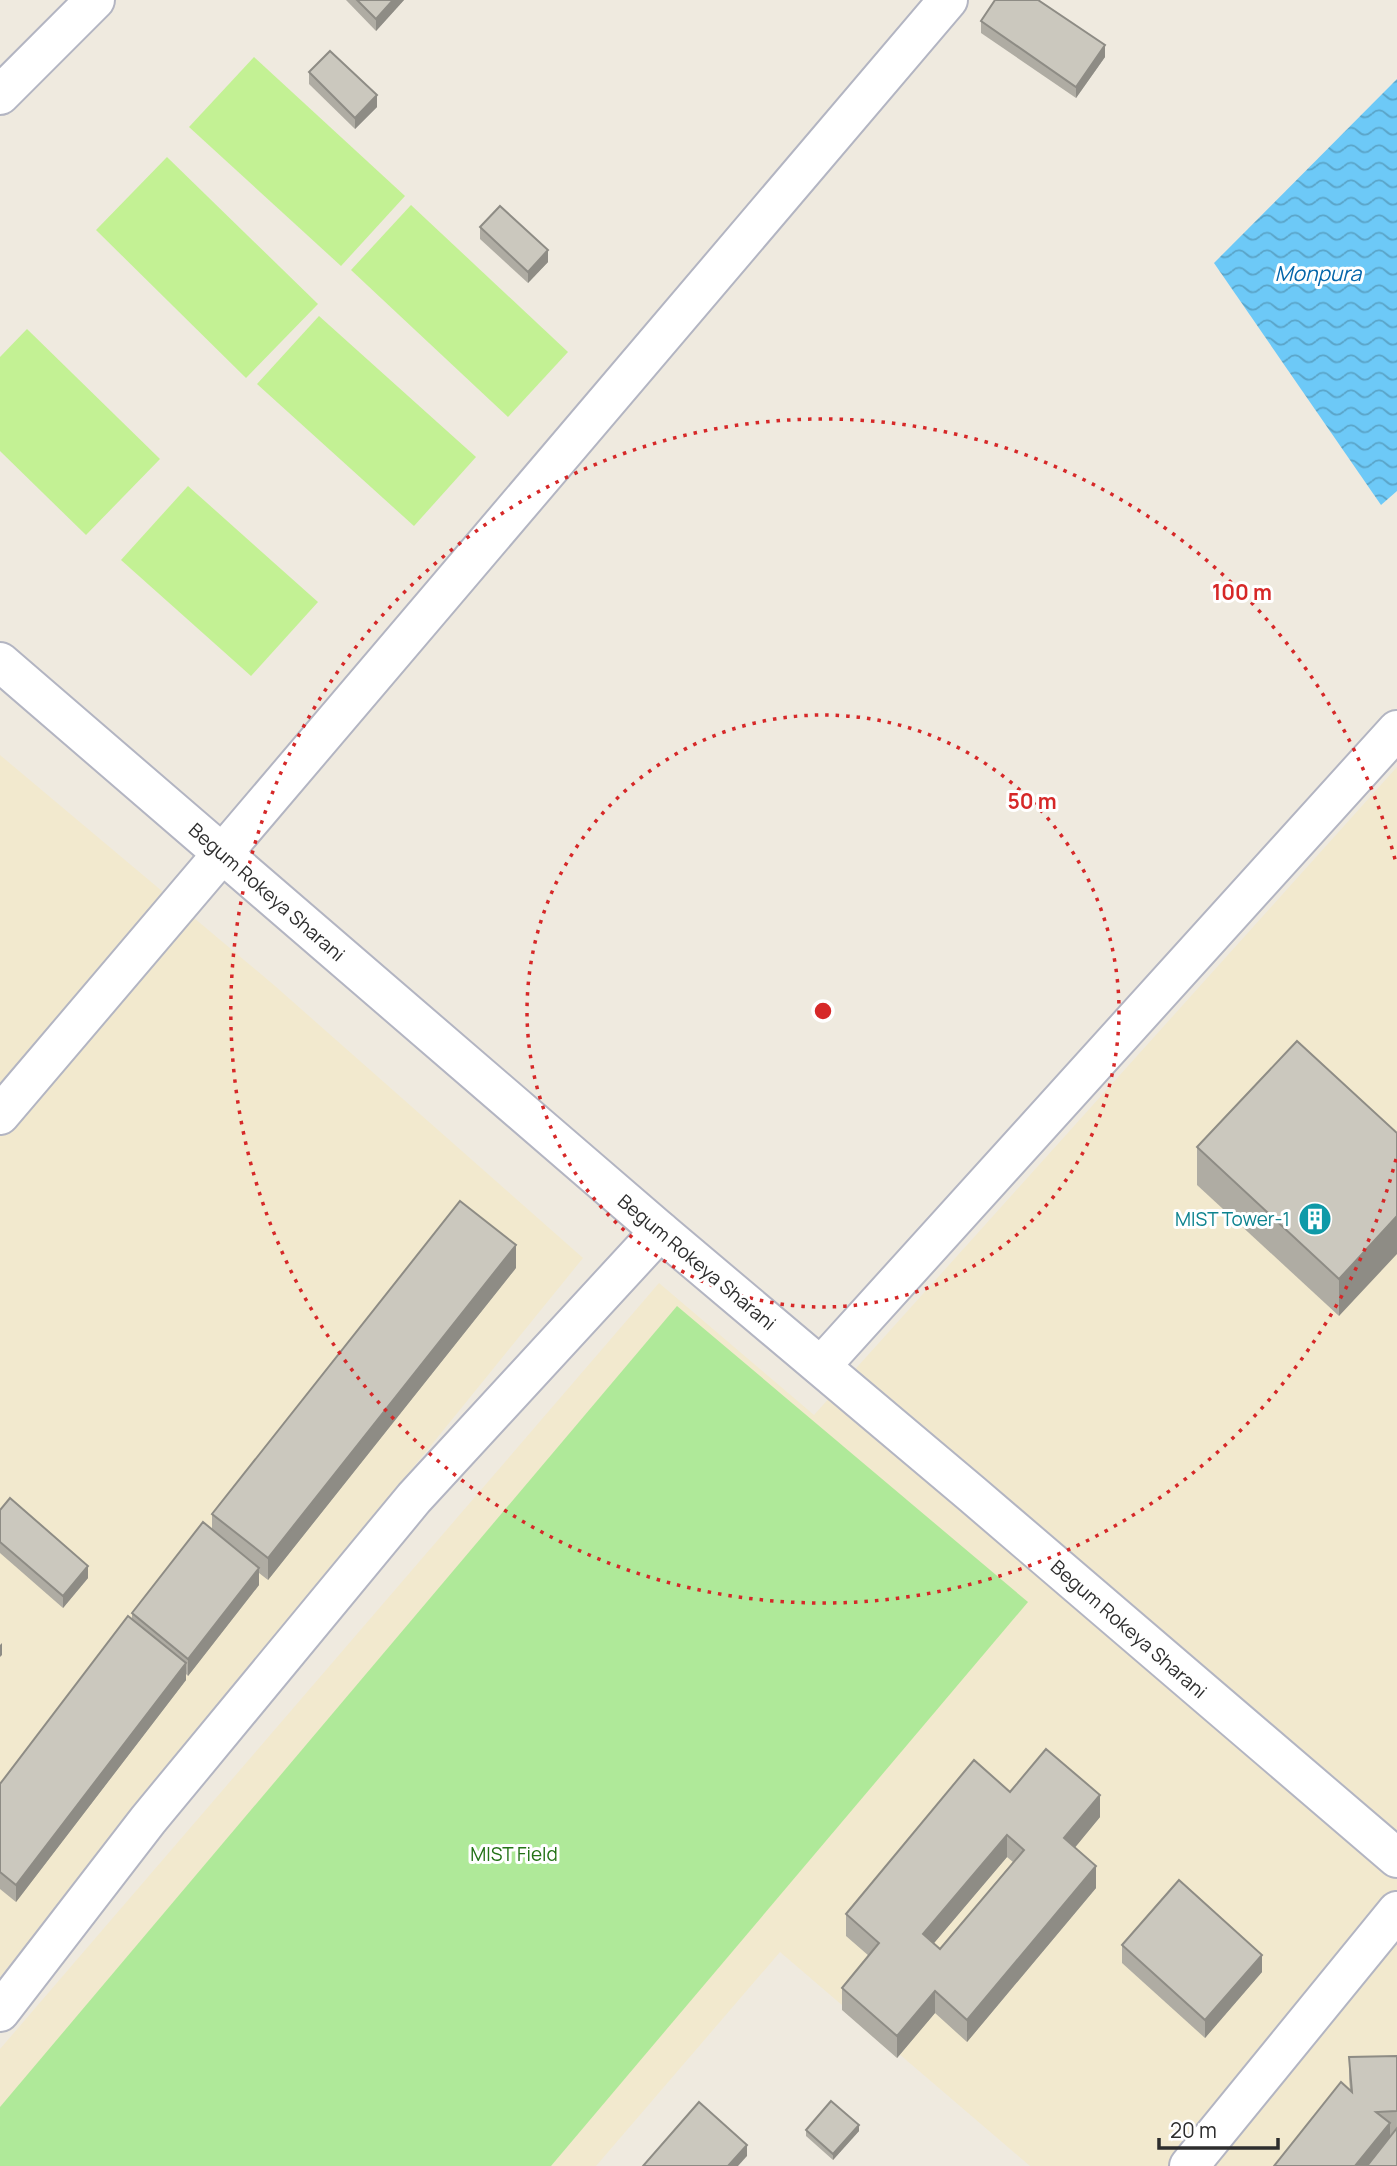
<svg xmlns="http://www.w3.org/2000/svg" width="1397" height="2166" viewBox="0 0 1397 2166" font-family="Manrope,sans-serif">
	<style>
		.education { fill: #f2e9ce }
		.park { fill: #afe999 }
		.pitch { fill: #c3f194 }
		.water { fill: url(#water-waves) }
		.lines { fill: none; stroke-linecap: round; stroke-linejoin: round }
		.street-casing { stroke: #b3b5c2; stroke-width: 42 }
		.secondary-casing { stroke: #b3b5c2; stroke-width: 42 }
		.street { stroke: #fff; stroke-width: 38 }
		.secondary { stroke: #fff; stroke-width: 38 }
		.wall { fill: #afaca3; fill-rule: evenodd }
		.shaded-wall { fill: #8e8c85 }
		.building { fill: #cbc8be; stroke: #8e8c85; stroke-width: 2; fill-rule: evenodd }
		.ring { fill: none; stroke: #d62828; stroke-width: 3.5; stroke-dasharray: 3.5 7 }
		.labels { text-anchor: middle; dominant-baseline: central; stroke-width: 6; stroke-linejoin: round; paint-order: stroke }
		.street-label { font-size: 19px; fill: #2d2d2d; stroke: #fff }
		.culture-label { font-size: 19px; fill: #0d838f; stroke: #fff; text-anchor: end }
		.park-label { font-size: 19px; fill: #237216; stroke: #fff }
		.water-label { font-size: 21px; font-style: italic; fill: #0466aa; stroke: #fff }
		.centre { fill: #d62828; stroke: #fff; stroke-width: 3.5 }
		.ring-label { font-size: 21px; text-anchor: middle; font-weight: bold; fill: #d62828; stroke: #fff; stroke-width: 6; stroke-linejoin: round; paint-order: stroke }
	</style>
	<defs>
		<pattern id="water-waves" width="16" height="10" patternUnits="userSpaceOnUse" patternTransform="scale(1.75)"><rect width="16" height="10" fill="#6dc9f7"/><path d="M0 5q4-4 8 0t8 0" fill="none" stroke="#5aa4c8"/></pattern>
	</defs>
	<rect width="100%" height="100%" fill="#efeadf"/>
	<g class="education">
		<path d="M0 755 275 986 583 1258 0 1977Z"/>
		<path d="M1397 767V2166H1030L780 1952 596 2166H0V2049L659 1283 814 1415Z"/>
	</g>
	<path class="park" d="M677 1306 1028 1602 551 2166H0V2107Z"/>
	<g class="pitch">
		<path d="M254 57 405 196 341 266 189 127Z"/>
		<path d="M167 157 318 304 246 378 96 230Z"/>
		<path d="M411 205 568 352 508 417 351 270Z"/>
		<path d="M319 316 476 457 414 526 257 384Z"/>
		<path d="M27 329 160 459 86 535 0 451V357Z"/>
		<path d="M188 486 318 602 251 676 121 560Z"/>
	</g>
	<path class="water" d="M1397 79V491L1381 505 1214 263Z"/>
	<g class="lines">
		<defs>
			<g id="street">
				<path d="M0 95 95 0"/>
				<path d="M0 1115 948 0"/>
				<path d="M821 1366 1397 730"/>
				<path d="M1189 2166 1397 1911"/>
			</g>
			<g id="secondary">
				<path d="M0 662 660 1231 972 1494 1397 1858"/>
				<path d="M0 2012 148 1820 414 1498 660 1231"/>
			</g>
		</defs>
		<use href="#street" class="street-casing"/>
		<use href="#secondary" class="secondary-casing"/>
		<use href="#street" class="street"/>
		<use href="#secondary" class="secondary"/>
	</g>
	<g class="wall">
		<path d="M346 0H404L376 31Z"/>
		<path d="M981 21 1105 57 1076 98 981 33Z"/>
		<path d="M309 72 377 107 355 129 309 84Z"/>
		<path d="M480 227 548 262 528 283 480 239Z"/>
		<path d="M1397 1133 1339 1316 1197 1185V1147Z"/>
		<path d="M516 1268 268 1580 259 1573V1585L188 1676 186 1674V1680L16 1902 0 1889V1784L132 1619V1613L212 1529V1514Z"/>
		<path d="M0 1510 88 1578 63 1608 0 1553Z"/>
		<path d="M1010 1792 1100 1817 1074 1848 1096 1888 967 2042 935 2013 897 2058 842 2010V1988L869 1956 846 1936V1914ZM1007 1857 1013 1862 940 1949 934 1943Z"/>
		<path d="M1122 1945 1262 1972 1205 2038 1122 1963Z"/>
		<path d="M1397 2056V2166L1350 2090 1349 2079V2057Z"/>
		<path d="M806 2130 859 2131 833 2160 806 2136Z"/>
	</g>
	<g class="shaded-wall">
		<path d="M393 0H404L376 31V19Z"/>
		<path d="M1105 45V57L1076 98V87Z"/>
		<path d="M377 95V107L355 129V118Z"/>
		<path d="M548 250V262L528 283V272Z"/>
		<path d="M1397 1216V1254L1339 1316V1279Z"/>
		<path d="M516 1245V1268L268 1580V1558Z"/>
		<path d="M88 1566V1578L63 1608V1596Z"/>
		<path d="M259 1568V1585L188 1676V1659Z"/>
		<path d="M2 1643V1655L0 1657V1645Z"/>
		<path d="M186 1663V1680L16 1902V1885Z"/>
		<path d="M1100 1795V1817L1064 1861V1838Z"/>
		<path d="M1007 1835V1857L923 1956V1934Z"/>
		<path d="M1096 1866V1888L967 2042V2020Z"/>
		<path d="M1262 1955V1972L1205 2038V2020Z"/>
		<path d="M935 1991V2013L897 2058V2036Z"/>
		<path d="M1390 2123V2145L1373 2166H1355Z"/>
		<path d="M859 2125V2131L833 2160V2154Z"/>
		<path d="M747 2145V2156L738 2166H728Z"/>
	</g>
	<g class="building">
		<path d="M357 0H393L376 19Z"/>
		<path d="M995 0H1038L1105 45 1076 87 981 21Z"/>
		<path d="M330 51 377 95 355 118 309 72Z"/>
		<path d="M500 206 548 250 528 272 480 227Z"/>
		<path d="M1297 1041 1397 1133V1216L1339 1279 1197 1147Z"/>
		<path d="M460 1201 516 1245 268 1558 212 1514Z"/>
		<path d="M10 1498 88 1566 63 1596 0 1542V1510Z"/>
		<path d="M203 1522 259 1568 188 1659 132 1613Z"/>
		<path d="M128 1616 186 1663 16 1885 0 1872V1784Z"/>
		<path d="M1046 1749 1100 1795 1064 1838 1096 1866 967 2020 935 1991 897 2036 842 1988 879 1943 846 1914 974 1760 1010 1792ZM1007 1835 1024 1850 940 1949 923 1934Z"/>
		<path d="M1179 1880 1262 1955 1205 2020 1122 1945Z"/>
		<path d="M1397 2056V2111L1376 2112 1390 2123 1355 2166H1274L1341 2082 1352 2092 1349 2057Z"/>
		<path d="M831 2101 859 2125 833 2154 806 2130Z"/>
		<path d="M699 2102 747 2145 728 2166H643Z"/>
		<path d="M1397 2128V2166H1367Z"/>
	</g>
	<g class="ring">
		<circle cx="823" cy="1011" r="296"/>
		<path d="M1396 1159A592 592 0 1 1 1396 863"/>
	</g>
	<defs>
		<symbol id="building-disc" viewBox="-11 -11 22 22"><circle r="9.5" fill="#0f9aa8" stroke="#fff"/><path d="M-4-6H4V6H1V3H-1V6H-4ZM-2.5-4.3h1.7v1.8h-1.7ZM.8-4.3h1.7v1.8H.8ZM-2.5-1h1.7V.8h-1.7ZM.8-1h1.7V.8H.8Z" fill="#fff"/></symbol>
	</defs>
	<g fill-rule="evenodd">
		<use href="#building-disc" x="1296" y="1200" width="38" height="38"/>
	</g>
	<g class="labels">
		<g class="street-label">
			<text transform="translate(267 892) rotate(41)">Begum Rokeya Sharani</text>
			<text transform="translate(697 1262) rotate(40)">Begum Rokeya Sharani</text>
			<text transform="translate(1129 1629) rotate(41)">Begum Rokeya Sharani</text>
		</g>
		<g class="culture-label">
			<text x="1290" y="1219">MIST Tower-1</text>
		</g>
		<g class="park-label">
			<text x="514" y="1854">MIST Field</text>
		</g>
		<g class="water-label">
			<text x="1318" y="273">Monpura</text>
		</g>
	</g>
	<circle cx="823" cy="1011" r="10" class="centre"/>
	<g class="ring-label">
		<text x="1242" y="600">100 m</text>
		<text x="1032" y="809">50 m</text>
	</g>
	<path d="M1159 2138v10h119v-10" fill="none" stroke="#2d2d2d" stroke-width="3.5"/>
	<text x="1170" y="2138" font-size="21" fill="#2d2d2d" stroke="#ffffff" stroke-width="5" paint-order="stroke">20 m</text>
</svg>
